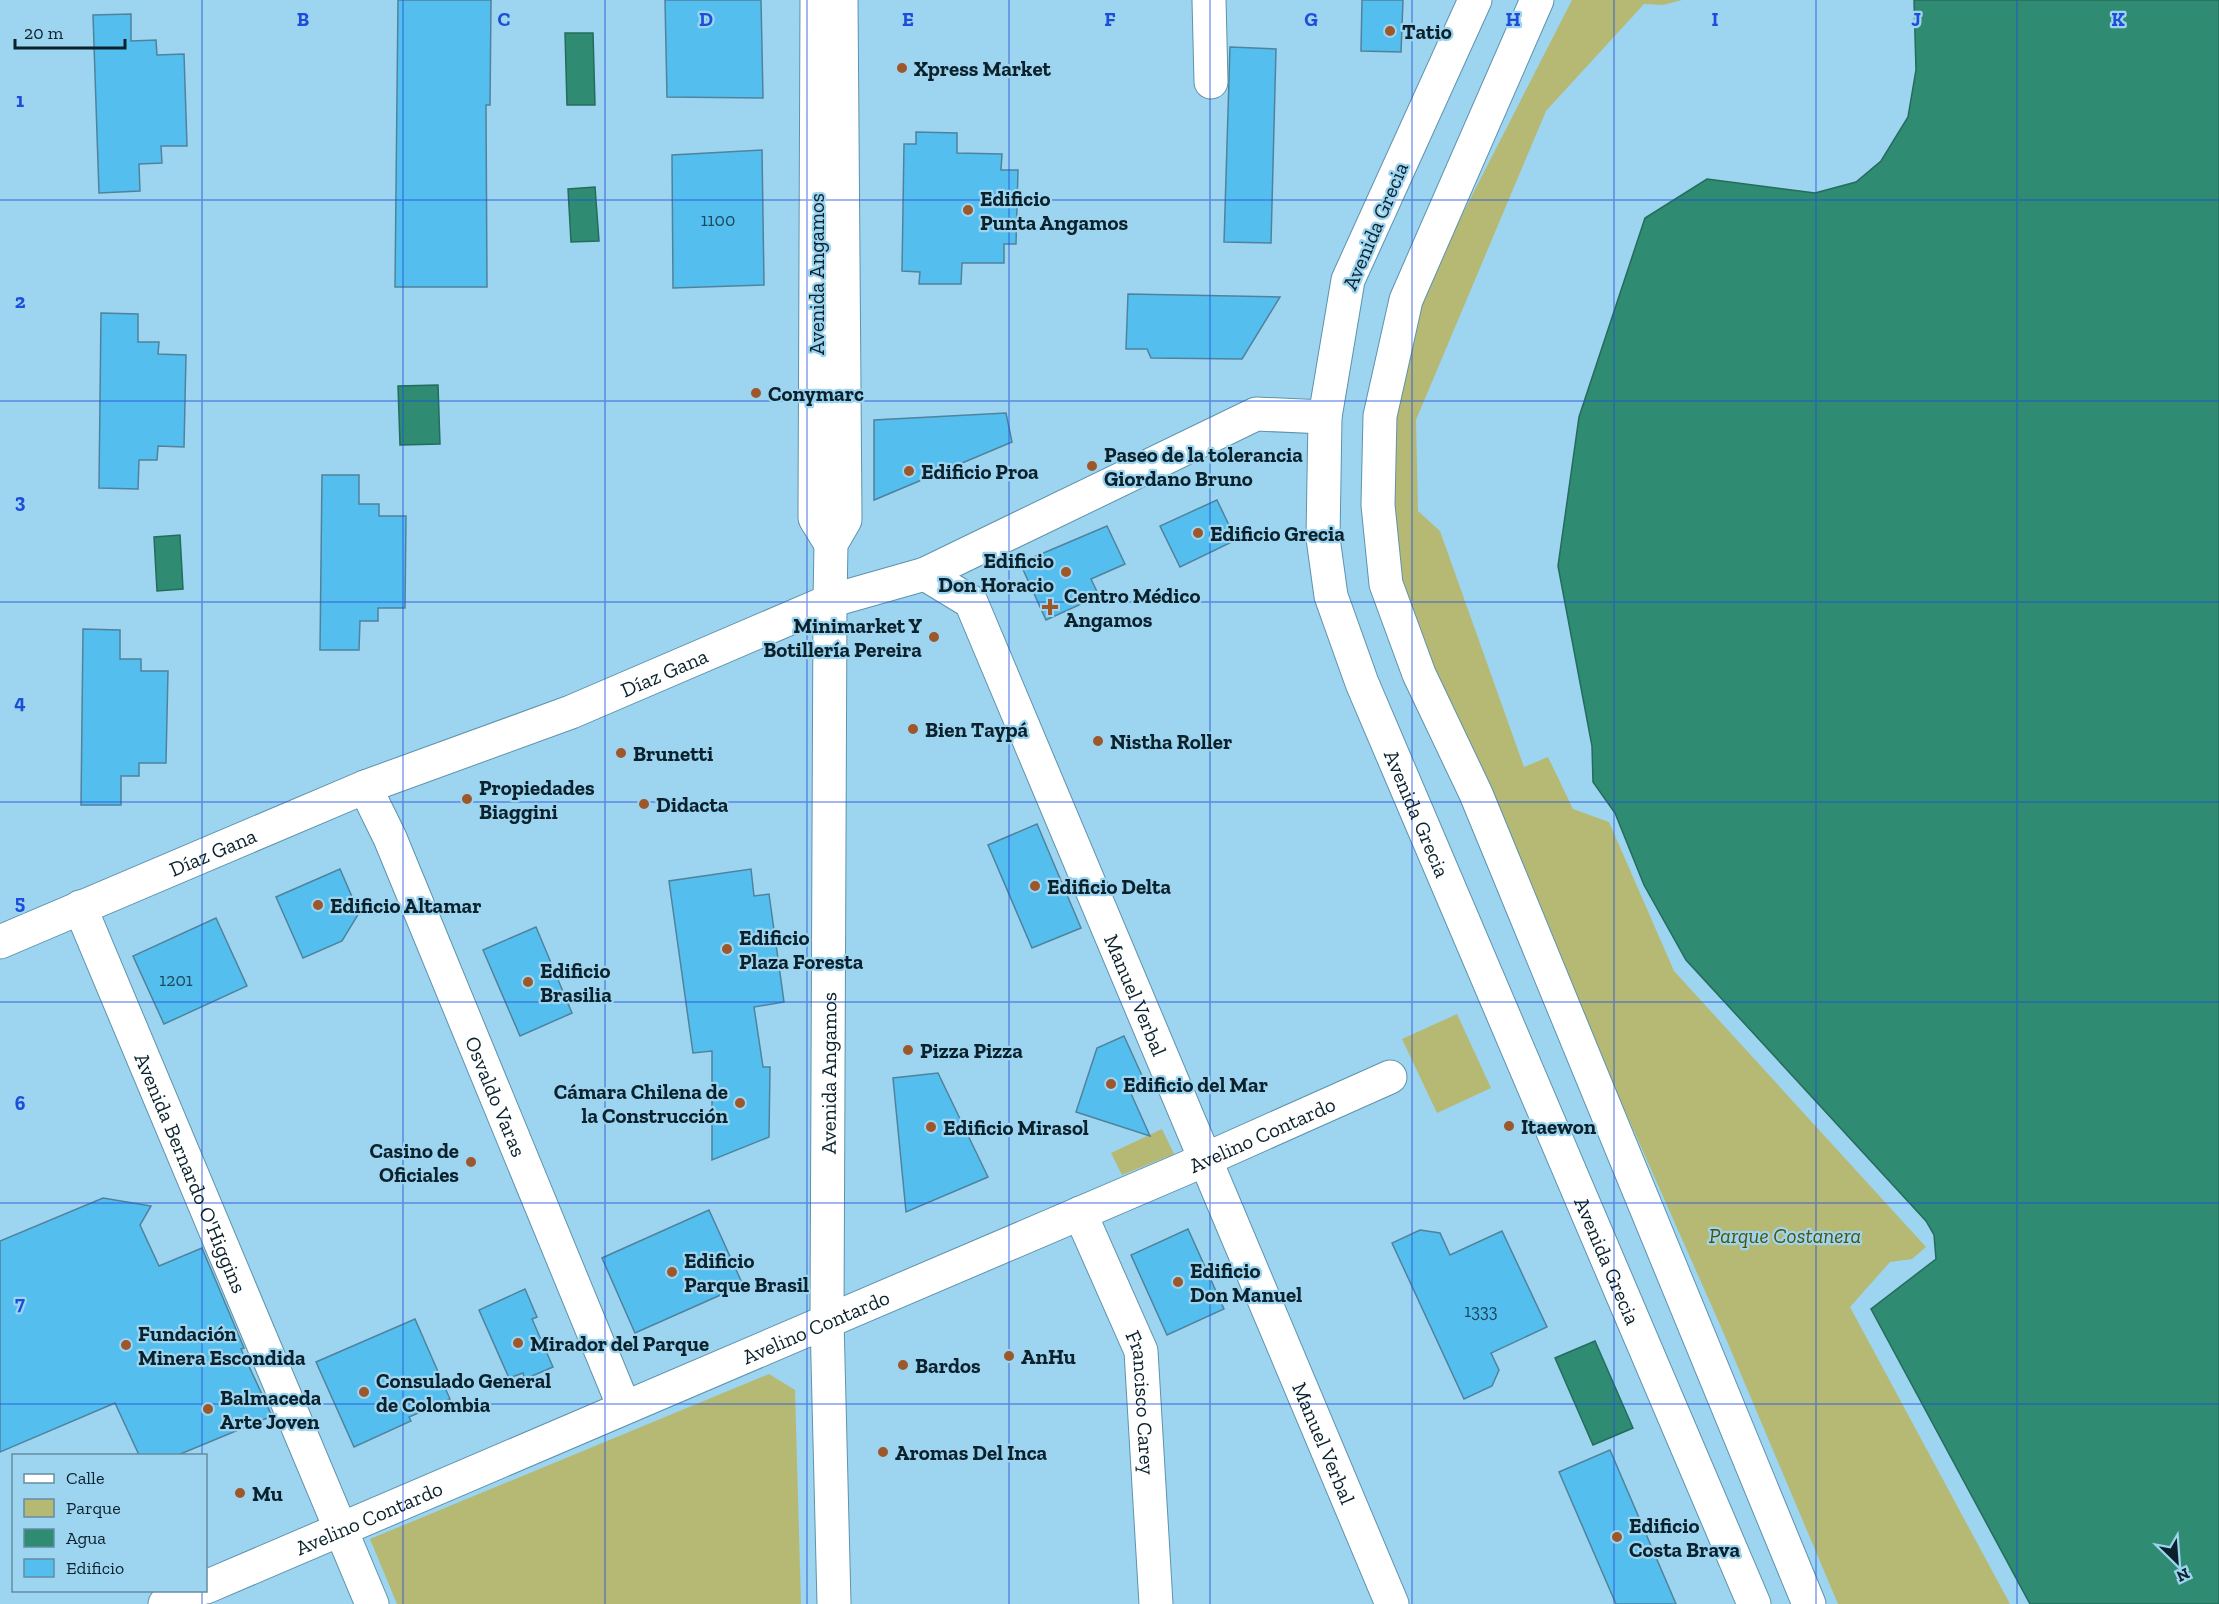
<svg xmlns="http://www.w3.org/2000/svg" width="2219" height="1604" viewBox="0 0 2219 1604" font-family="'Zilla Slab',serif">
	<style>
		.green { fill: #b6b974 }
		.water { fill: #2f8c72; stroke: #246c5d; stroke-width: 1.5 }
		.building { fill: #54bfef; stroke: #4f839d; stroke-width: 1.5 }
		.lines { fill: none; stroke-linecap: round; stroke-linejoin: round }
		.minor-casing { stroke: #5e93ad; stroke-width: 35 }
		.major-casing { stroke: #5e93ad; stroke-width: 35 }
		.highway-casing { stroke: #5e93ad; stroke-width: 35 }
		.minor { stroke: #fff; stroke-width: 33 }
		.major { stroke: #fff; stroke-width: 33 }
		.highway { stroke: #fff; stroke-width: 33 }
		.grid { fill: none; stroke: #1d4ed8; stroke-width: 1.5; stroke-opacity: 0.55 }
		.poi-dot { fill: #9c572b; stroke: #9dd4f0; stroke-width: 2 }
		.labels { text-anchor: middle; dominant-baseline: central; stroke-width: 4.5; stroke-linejoin: round; paint-order: stroke }
		.number-label { font-size: 18px; fill: #1d495d }
		.poi-label { font-size: 21px; font-weight: bold; fill: #0b222c; stroke: #9dd4f0; text-anchor: start }
		.street-label { font-size: 21px; fill: #0b222c; stroke: #9dd4f0 }
		.park-label { font-size: 21px; font-style: italic; fill: #505206; stroke: #9dd4f0 }
		.grid-label { font-size: 20px; text-anchor: middle; font-weight: bold; fill: #1d4ed8; stroke: #9dd4f0; stroke-width: 4.5; stroke-linejoin: round; paint-order: stroke }
	</style>
	<rect width="100%" height="100%" fill="#9dd4f0"/>
	<g class="green">
		<path d="M1572 0H1682L1663 5 1644 4 1546 111 1416 420 1418 511 1440 531 1524 767 1548 757 1573 809 1609 822 1674 971 1926 1247 1912 1259 1890 1262 1850 1307 2010 1604H1838L1721 1327 1445 705 1401 597 1386 506 1393 414 1418 301Z"/>
		<path d="M1457 1014 1491 1088 1437 1113 1402 1039Z"/>
		<path d="M1162 1129 1174 1154 1122 1175 1111 1153Z"/>
		<path d="M769 1374 795 1390 801 1604H397L370 1539Z"/>
	</g>
	<g class="water">
		<path d="M1914 0H2219V1604H2030L1871 1309 1936 1259 1934 1235 1926 1221 1686 960 1644 885 1615 813 1593 782 1592 746 1558 566 1579 417 1645 218 1707 179 1815 193 1856 182 1881 161 1908 117 1916 70Z"/>
		<path d="M593 33 595 105H567L565 33Z"/>
		<path d="M595 187 599 241 571 242 568 189Z"/>
		<path d="M438 385 440 444 400 445 398 386Z"/>
		<path d="M180 535 183 589 157 591 154 537Z"/>
		<path d="M1595 1341 1633 1428 1593 1445 1555 1358Z"/>
	</g>
	<g class="building">
		<path d="M398 0H491L490 105H486L487 287H395Z"/>
		<path d="M665 0H761L763 98 667 97Z"/>
		<path d="M1362 0H1403L1401 52 1361 51Z"/>
		<path d="M131 14V41L156 40 157 55 184 54 187 146H161L162 163 139 164 140 191 99 193 93 15Z"/>
		<path d="M1230 47 1276 49 1271 243 1224 242Z"/>
		<path d="M916 132 957 133V153L1002 154 1001 170H1018L1016 244H1004V263H962L961 284H919L920 272 902 271 904 144H916Z"/>
		<path d="M762 150 764 285 673 288 672 155Z"/>
		<path d="M1128 294 1280 297 1242 359 1151 358 1147 349H1126Z"/>
		<path d="M101 313 138 314V342H159L158 354 186 355 184 447 158 446 157 460H139L138 489 99 488Z"/>
		<path d="M1006 413 1012 442 874 500V420Z"/>
		<path d="M322 475H359V504H379V516H406L405 608H378V621H360L359 650H320Z"/>
		<path d="M1217 500 1236 540 1180 567 1160 526Z"/>
		<path d="M1107 526 1125 564 1091 579 1099 596 1046 620 1020 563Z"/>
		<path d="M83 629 120 630V659H141V671H168L166 763H139V776H121V805H81Z"/>
		<path d="M1037 824 1081 928 1032 948 988 845Z"/>
		<path d="M340 869 359 913 342 941 303 958 276 897Z"/>
		<path d="M751 869 754 896 769 894 784 1002 754 1007 763 1067H770L769 1137 712 1160V1051L693 1053 669 881Z"/>
		<path d="M216 918 247 986 164 1024 133 956Z"/>
		<path d="M536 927 572 1013 520 1036 483 950Z"/>
		<path d="M1124 1036 1144 1080 1128 1087 1150 1136 1076 1112 1097 1048Z"/>
		<path d="M938 1073 988 1177 906 1212 893 1078Z"/>
		<path d="M103 1198 151 1206 140 1225 159 1266 202 1248 244 1348 241 1349 272 1416 178 1455H139L115 1403 0 1452V1241Z"/>
		<path d="M709 1210 743 1285 635 1333 602 1258Z"/>
		<path d="M1188 1229 1224 1309 1167 1335 1131 1255Z"/>
		<path d="M1420 1230 1440 1233 1450 1255 1502 1231 1547 1327 1491 1353 1499 1370 1492 1386 1464 1399 1392 1243Z"/>
		<path d="M525 1289 537 1317 532 1319 553 1367 525 1379 523 1373 509 1378 479 1310Z"/>
		<path d="M415 1319 450 1399 409 1417 411 1421 354 1447 316 1362Z"/>
		<path d="M1610 1450 1676 1604H1616L1559 1472Z"/>
	</g>
	<g class="lines">
		<defs>
			<g id="minor">
				<path d="M1209 0 1211 82"/>
				<path id="s1" d="M925 574 971 602 1392 1604"/>
				<path id="s2" d="M365 787 390 838 624 1407"/>
				<path id="s3" d="M80 907 372 1604"/>
				<path id="s4" d="M0 942 365 787 571 712 830 601 925 574 1256 414 1325 417"/>
				<path id="s5" d="M1080 1213 1141 1351 1156 1604"/>
				<path id="s6" d="M206 1587 1186 1168 1390 1077"/>
				<path d="M165 1604 197 1590"/>
			</g>
			<g id="major">
				<path d="M817 0 815 518 831 544"/>
				<path id="s7" d="M834 1604 827 1320 830 601 831 544 845 520 841 0"/>
			</g>
			<g id="highway">
				<path id="s8" d="M1475 0 1348 280 1325 417 1323 538 1331 596 1362 683 1754 1604"/>
				<path d="M1537 0 1406 300 1380 416 1378 505 1386 584 1419 674 1476 794 1809 1604"/>
			</g>
		</defs>
		<use href="#minor" class="minor-casing"/>
		<use href="#major" class="major-casing"/>
		<use href="#highway" class="highway-casing"/>
		<use href="#minor" class="minor"/>
		<use href="#major" class="major"/>
		<use href="#highway" class="highway"/>
	</g>
	<path class="grid" d="M202 0V1456M403 0V1604M605 0V1604M807 0V1604M1009 0V1604M1210 0V1604M1412 0V1604M1614 0V1604M1816 0V1604M2017 0V1604M0 200H2219M0 401H2219M0 602H2219M0 802H2219M0 1002H2219M0 1203H2219M0 1404H2219M202 1590V1604"/>
	<g class="poi-dot">
		<circle cx="1390" cy="31" r="6"/>
		<circle cx="902" cy="68" r="6"/>
		<circle cx="968" cy="210" r="6"/>
		<circle cx="756" cy="393" r="6"/>
		<circle cx="1092" cy="466" r="6"/>
		<circle cx="909" cy="471" r="6"/>
		<circle cx="1198" cy="533" r="6"/>
		<circle cx="1066" cy="572" r="6"/>
		<path d="M1047 598h6v6h6v6h-6v6h-6v-6h-6v-6h6z"/>
		<circle cx="934" cy="637" r="6"/>
		<circle cx="913" cy="729" r="6"/>
		<circle cx="1098" cy="741" r="6"/>
		<circle cx="621" cy="753" r="6"/>
		<circle cx="467" cy="799" r="6"/>
		<circle cx="644" cy="804" r="6"/>
		<circle cx="1035" cy="886" r="6"/>
		<circle cx="318" cy="905" r="6"/>
		<circle cx="727" cy="949" r="6"/>
		<circle cx="528" cy="982" r="6"/>
		<circle cx="908" cy="1050" r="6"/>
		<circle cx="1111" cy="1084" r="6"/>
		<circle cx="740" cy="1103" r="6"/>
		<circle cx="1509" cy="1126" r="6"/>
		<circle cx="931" cy="1127" r="6"/>
		<circle cx="471" cy="1162" r="6"/>
		<circle cx="672" cy="1272" r="6"/>
		<circle cx="1178" cy="1282" r="6"/>
		<circle cx="518" cy="1343" r="6"/>
		<circle cx="126" cy="1345" r="6"/>
		<circle cx="1009" cy="1356" r="6"/>
		<circle cx="903" cy="1365" r="6"/>
		<circle cx="364" cy="1392" r="6"/>
		<circle cx="208" cy="1409" r="6"/>
		<circle cx="883" cy="1452" r="6"/>
		<circle cx="240" cy="1493" r="6"/>
		<circle cx="1617" cy="1537" r="6"/>
	</g>
	<g class="labels">
		<g class="number-label">
			<text x="718" y="220">1100</text>
			<text x="176" y="980">1201</text>
			<text x="1481" y="1311">1333</text>
		</g>
		<g class="poi-label">
			<text x="1402" y="31">Tatio</text>
			<text x="914" y="68">Xpress Market</text>
			<text x="980" y="198">Edificio<tspan x="980" dy="24">Punta Angamos</tspan></text>
			<text x="768" y="393">Conymarc</text>
			<text x="1104" y="454">Paseo de la tolerancia<tspan x="1104" dy="24">Giordano Bruno</tspan></text>
			<text x="921" y="471">Edificio Proa</text>
			<text x="1210" y="533">Edificio Grecia</text>
			<text x="1054" y="560" text-anchor="end">Edificio<tspan x="1054" dy="24">Don Horacio</tspan></text>
			<text x="1064" y="595">Centro Médico<tspan x="1064" dy="24">Angamos</tspan></text>
			<text x="922" y="625" text-anchor="end">Minimarket Y<tspan x="922" dy="24">Botillería Pereira</tspan></text>
			<text x="925" y="729">Bien Taypá</text>
			<text x="1110" y="741">Nistha Roller</text>
			<text x="633" y="753">Brunetti</text>
			<text x="479" y="787">Propiedades<tspan x="479" dy="24">Biaggini</tspan></text>
			<text x="656" y="804">Didacta</text>
			<text x="1047" y="886">Edificio Delta</text>
			<text x="330" y="905">Edificio Altamar</text>
			<text x="739" y="937">Edificio<tspan x="739" dy="24">Plaza Foresta</tspan></text>
			<text x="540" y="970">Edificio<tspan x="540" dy="24">Brasilia</tspan></text>
			<text x="920" y="1050">Pizza Pizza</text>
			<text x="1123" y="1084">Edificio del Mar</text>
			<text x="728" y="1091" text-anchor="end">Cámara Chilena de<tspan x="728" dy="24">la Construcción</tspan></text>
			<text x="1521" y="1126">Itaewon</text>
			<text x="943" y="1127">Edificio Mirasol</text>
			<text x="459" y="1150" text-anchor="end">Casino de<tspan x="459" dy="24">Oficiales</tspan></text>
			<text x="684" y="1260">Edificio<tspan x="684" dy="24">Parque Brasil</tspan></text>
			<text x="1190" y="1270">Edificio<tspan x="1190" dy="24">Don Manuel</tspan></text>
			<text x="138" y="1333">Fundación<tspan x="138" dy="24">Minera Escondida</tspan></text>
			<text x="530" y="1343">Mirador del Parque</text>
			<text x="1021" y="1356">AnHu</text>
			<text x="915" y="1365">Bardos</text>
			<text x="376" y="1380">Consulado General<tspan x="376" dy="24">de Colombia</tspan></text>
			<text x="220" y="1397">Balmaceda<tspan x="220" dy="24">Arte Joven</tspan></text>
			<text x="895" y="1452">Aromas Del Inca</text>
			<text x="252" y="1493">Mu</text>
			<text x="1629" y="1525">Edificio<tspan x="1629" dy="24">Costa Brava</tspan></text>
		</g>
		<g class="street-label">
			<text transform="translate(1375 226) rotate(-67)">Avenida Grecia</text>
			<text transform="translate(816 274) rotate(-90)">Avenida Angamos</text>
			<text stroke="none"><textPath href="#s4" startOffset="717">Díaz Gana</textPath></text>
			<text stroke="none"><textPath href="#s8" startOffset="860">Avenida Grecia</textPath></text>
			<text stroke="none"><textPath href="#s4" startOffset="231">Díaz Gana</textPath></text>
			<text stroke="none"><textPath href="#s1" startOffset="480">Manuel Verbal</textPath></text>
			<text stroke="none"><textPath href="#s7" startOffset="531">Avenida Angamos</textPath></text>
			<text stroke="none"><textPath href="#s2" startOffset="336">Osvaldo Varas</textPath></text>
			<text stroke="none"><textPath href="#s6" startOffset="1149">Avelino Contardo</textPath></text>
			<text stroke="none"><textPath href="#s3" startOffset="288">Avenida Bernardo O'Higgins</textPath></text>
			<text stroke="none"><textPath href="#s8" startOffset="1346">Avenida Grecia</textPath></text>
			<text stroke="none"><textPath href="#s6" startOffset="663">Avelino Contardo</textPath></text>
			<text stroke="none"><textPath href="#s5" startOffset="202">Francisco Carey</textPath></text>
			<text stroke="none"><textPath href="#s1" startOffset="966">Manuel Verbal</textPath></text>
			<text stroke="none"><textPath href="#s6" startOffset="177">Avelino Contardo</textPath></text>
		</g>
		<g class="park-label">
			<text x="1785" y="1235">Parque Costanera</text>
		</g>
	</g>
	<g class="grid-label">
		<text x="303" y="26">B</text>
		<text x="504" y="26">C</text>
		<text x="706" y="26">D</text>
		<text x="908" y="26">E</text>
		<text x="1110" y="26">F</text>
		<text x="1311" y="26">G</text>
		<text x="1513" y="26">H</text>
		<text x="1715" y="26">I</text>
		<text x="1916" y="26">J</text>
		<text x="2118" y="26">K</text>
		<text x="20" y="107">1</text>
		<text x="20" y="308">2</text>
		<text x="20" y="508">3</text>
		<text x="20" y="709">4</text>
		<text x="20" y="909">5</text>
		<text x="20" y="1110">6</text>
		<text x="20" y="1310">7</text>
	</g>
	<rect x="12" y="1454" width="195" height="138" fill="#9dd4f0" stroke="#638da2" stroke-width="1.5"/>
	<rect x="24" y="1474" width="30" height="9" fill="#ffffff" stroke="#638da2" stroke-width="1.5"/>
	<text x="66" y="1484" font-size="18" fill="#0b222c">Calle</text>
	<rect x="24" y="1499" width="30" height="18" fill="#b6b974" stroke="#638da2" stroke-width="1.5"/>
	<text x="66" y="1514" font-size="18" fill="#0b222c">Parque</text>
	<rect x="24" y="1529" width="30" height="18" fill="#2f8c72" stroke="#638da2" stroke-width="1.5"/>
	<text x="66" y="1544" font-size="18" fill="#0b222c">Agua</text>
	<rect x="24" y="1559" width="30" height="18" fill="#54bfef" stroke="#638da2" stroke-width="1.5"/>
	<text x="66" y="1574" font-size="18" fill="#0b222c">Edificio</text>
	<g transform="translate(2177 1562) rotate(155)" stroke="#9dd4f0" stroke-width="4.5" paint-order="stroke">
	<path d="M0-4.5L10 22L0 15L-10 22Z" fill="#0b222c"/>
	<text y="-9" font-size="16" font-weight="bold" text-anchor="middle" fill="#0b222c">N</text>
	</g>
	<path d="M15 39v9h110v-9" fill="none" stroke="#0b222c" stroke-width="3"/>
	<text x="24" y="39" font-size="18" fill="#0b222c" stroke="#9dd4f0" stroke-width="4.5" paint-order="stroke">20 m</text>
</svg>
